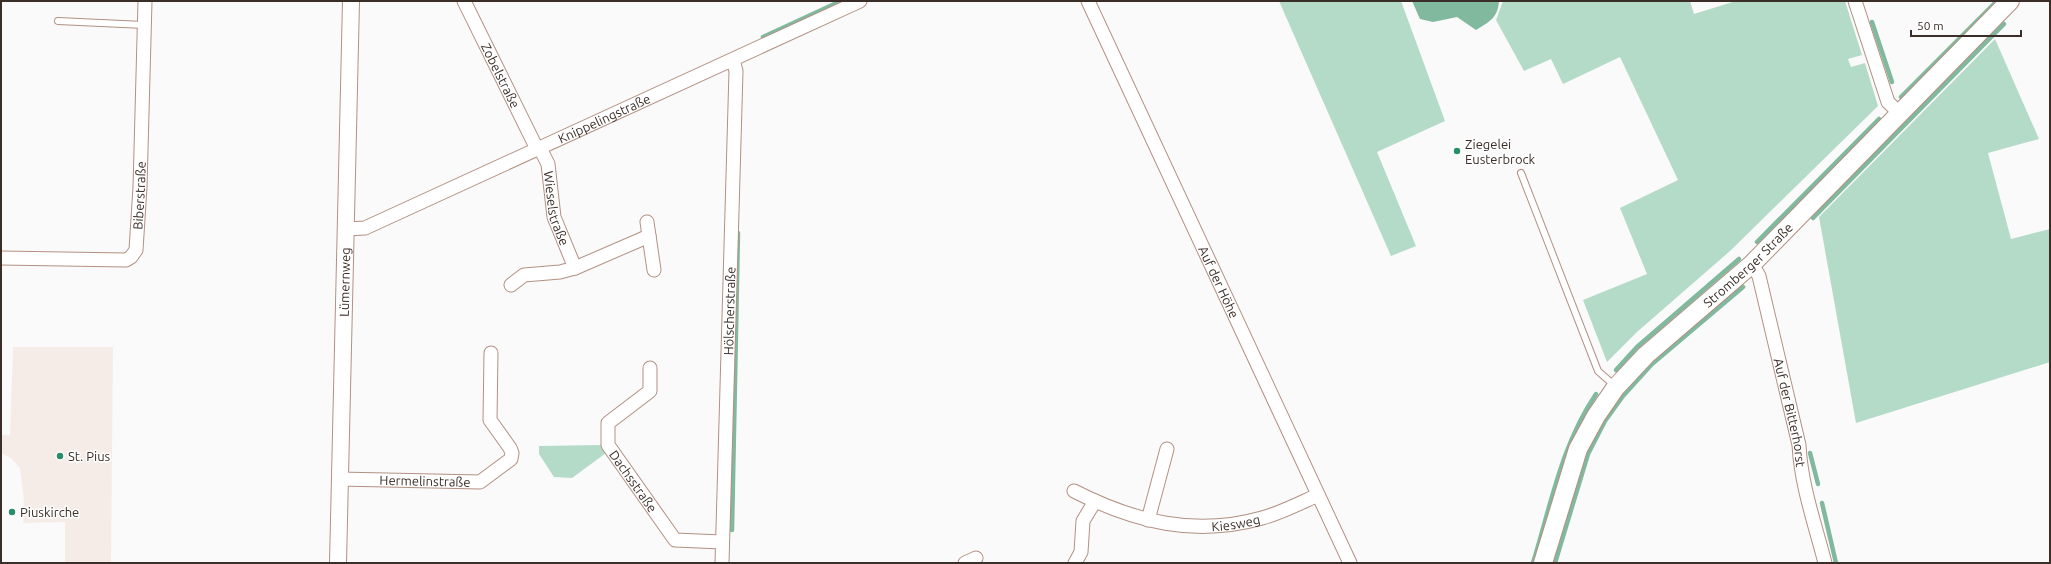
<svg xmlns="http://www.w3.org/2000/svg" width="2051" height="564" viewBox="0 0 2051 564" font-family="Ubuntu,sans-serif">
	<style>
		.built { fill: #f5ece8 }
		.green { fill: #b4dbc8 }
		.water { fill: #80b99e }
		.lines { fill: none; stroke-linecap: round; stroke-linejoin: round }
		.stream { stroke: #80b99e; stroke-width: 4.5 }
		.service-casing { stroke: #b39082; stroke-width: 8 }
		.minor-casing { stroke: #b39082; stroke-width: 15 }
		.tertiary-casing { stroke: #b39082; stroke-width: 18 }
		.secondary-casing { stroke: #b39082; stroke-width: 20 }
		.service { stroke: #fff; stroke-width: 6 }
		.minor { stroke: #fff; stroke-width: 13 }
		.tertiary { stroke: #fff; stroke-width: 16 }
		.secondary { stroke: #fff; stroke-width: 18 }
		.poi-dot { fill: #2a8d68; stroke: #fff; stroke-width: 1.5 }
		.labels { text-anchor: middle; dominant-baseline: central; stroke-width: 3; stroke-linejoin: round; paint-order: stroke }
		.street-label { font-size: 13px; fill: #3b2d27; stroke: #fff }
		.poi-label { font-size: 13px; fill: #3b2d27; stroke: #fff; text-anchor: start }
	</style>
	<rect width="100%" height="100%" fill="#fafafa"/>
	<path class="built" d="M13 347H113L111 563H65V522L23 523 24 501 20 468 11 458 1 453V435H10Z"/>
	<g class="green">
		<path d="M1279 1H1401L1445 121 1377 152 1416 246 1391 256Z"/>
		<path d="M1503 1H1690L1694 14 1736 1H1845L1862 55 1848 59 1851 67 1865 63 1878 106 1730 251 1637 332 1607 362 1583 300 1647 274 1620 208 1678 180 1620 57 1563 84 1551 59 1524 71 1496 20Z"/>
		<path d="M1995 39 2039 139 1988 153 2011 239 2050 229V362L1856 423 1819 217Z"/>
		<path d="M601 445 606 453 572 478 554 477 539 454V446Z"/>
	</g>
	<path class="water" d="M1412 1H1499C1498 18 1489 22 1476 30L1457 17 1433 22 1420 19Z"/>
	<g class="lines">
		<g class="stream">
			<path d="M1872 22 1892 82"/>
			<path d="M763 37 841 1"/>
			<path d="M1901 97 1997 1"/>
			<path d="M1813 218 2004 24"/>
			<path d="M1757 242 1879 119"/>
			<path d="M1616 370 1637 347 1739 259"/>
			<path d="M1810 453 1818 484"/>
			<path d="M1822 503 1836 563"/>
			<path d="M732 530 738 233"/>
			<path d="M1533 563C1551 505 1561 446 1596 394"/>
			<path d="M1555 563 1588 454 1605 421 1623 396 1652 364 1743 287"/>
		</g>
		<defs>
			<g id="service">
				<path d="M58 21 144 25"/>
				<path d="M1521 173 1598 371 1615 386"/>
			</g>
			<g id="minor">
				<path id="s1" d="M464 1 537 149"/>
				<path id="s2" d="M1088 1 1350 563"/>
				<path d="M1855 1 1888 102 1900 114"/>
				<path id="s3" d="M540 148 548 164 554 217 575 268"/>
				<path d="M647 222 654 270"/>
				<path id="s4" d="M346 229 365 228 860 1"/>
				<path id="s5" d="M1 258 126 260 131 257 136 250 140 187 145 1"/>
				<path id="s6" d="M1752 264 1759 276 1799 445C1801 485 1815 524 1825 563"/>
				<path d="M511 285 524 275 560 272 575 268 649 236"/>
				<path id="s7" d="M650 368V391L608 423V445L675 540 722 542"/>
				<path id="s8" d="M339 479 480 482 511 459 512 453 510 448 490 420 491 353"/>
				<path id="s9" d="M1074 491C1135 522 1195 537 1262 518 1281 513 1300 503 1318 495"/>
				<path d="M1148 520 1167 449"/>
				<path id="s10" d="M722 563 736 71 733 60"/>
				<path d="M965 563 976 558"/>
				<path d="M1075 563 1081 552 1083 521 1095 501"/>
			</g>
			<g id="tertiary">
				<path id="s11" d="M338 563 351 1"/>
			</g>
			<g id="secondary">
				<path id="s12" d="M1543 563 1578 449 1596 416 1616 387 1646 355 1752 264 2010 1"/>
			</g>
		</defs>
		<use href="#service" class="service-casing"/>
		<use href="#minor" class="minor-casing"/>
		<use href="#tertiary" class="tertiary-casing"/>
		<use href="#secondary" class="secondary-casing"/>
		<use href="#service" class="service"/>
		<use href="#minor" class="minor"/>
		<use href="#tertiary" class="tertiary"/>
		<use href="#secondary" class="secondary"/>
	</g>
	<g class="poi-dot">
		<circle cx="1457" cy="151" r="4"/>
		<circle cx="60" cy="456" r="4"/>
		<circle cx="12" cy="512" r="4"/>
	</g>
	<g class="labels">
		<g class="street-label">
			<text stroke="none"><textPath href="#s1" startOffset="83">Zobelstraße</textPath></text>
			<text stroke="none"><textPath href="#s4" startOffset="282">Knippelingstraße</textPath></text>
			<text stroke="none"><textPath href="#s5" startOffset="194">Biberstraße</textPath></text>
			<text stroke="none"><textPath href="#s3" startOffset="63">Wieselstraße</textPath></text>
			<text stroke="none"><textPath href="#s12" startOffset="372">Stromberger Straße</textPath></text>
			<text stroke="none"><textPath href="#s11" startOffset="281">Lümernweg</textPath></text>
			<text stroke="none"><textPath href="#s2" startOffset="310">Auf der Höhe</textPath></text>
			<text stroke="none"><textPath href="#s10" startOffset="252">Hölscherstraße</textPath></text>
			<text stroke="none"><textPath href="#s6" startOffset="154">Auf der Bitterhorst</textPath></text>
			<text stroke="none"><textPath href="#s8" startOffset="86">Hermelinstraße</textPath></text>
			<text stroke="none"><textPath href="#s7" startOffset="142">Dachsstraße</textPath></text>
			<text stroke="none"><textPath href="#s9" startOffset="168">Kiesweg</textPath></text>
		</g>
		<g class="poi-label">
			<text x="1465" y="144">Ziegelei<tspan x="1465" dy="15">Eusterbrock</tspan></text>
			<text x="68" y="456">St. Pius</text>
			<text x="20" y="512">Piuskirche</text>
		</g>
	</g>
	<rect width="2051" height="564" fill="none" stroke="#3b2d27" stroke-width="4"/>
	<path d="M1911 30v6h110v-6" fill="none" stroke="#3b2d27" stroke-width="2"/>
	<text x="1917" y="30" font-size="12" fill="#3b2d27" stroke="#ffffff" stroke-width="3" paint-order="stroke">50 m</text>
</svg>
